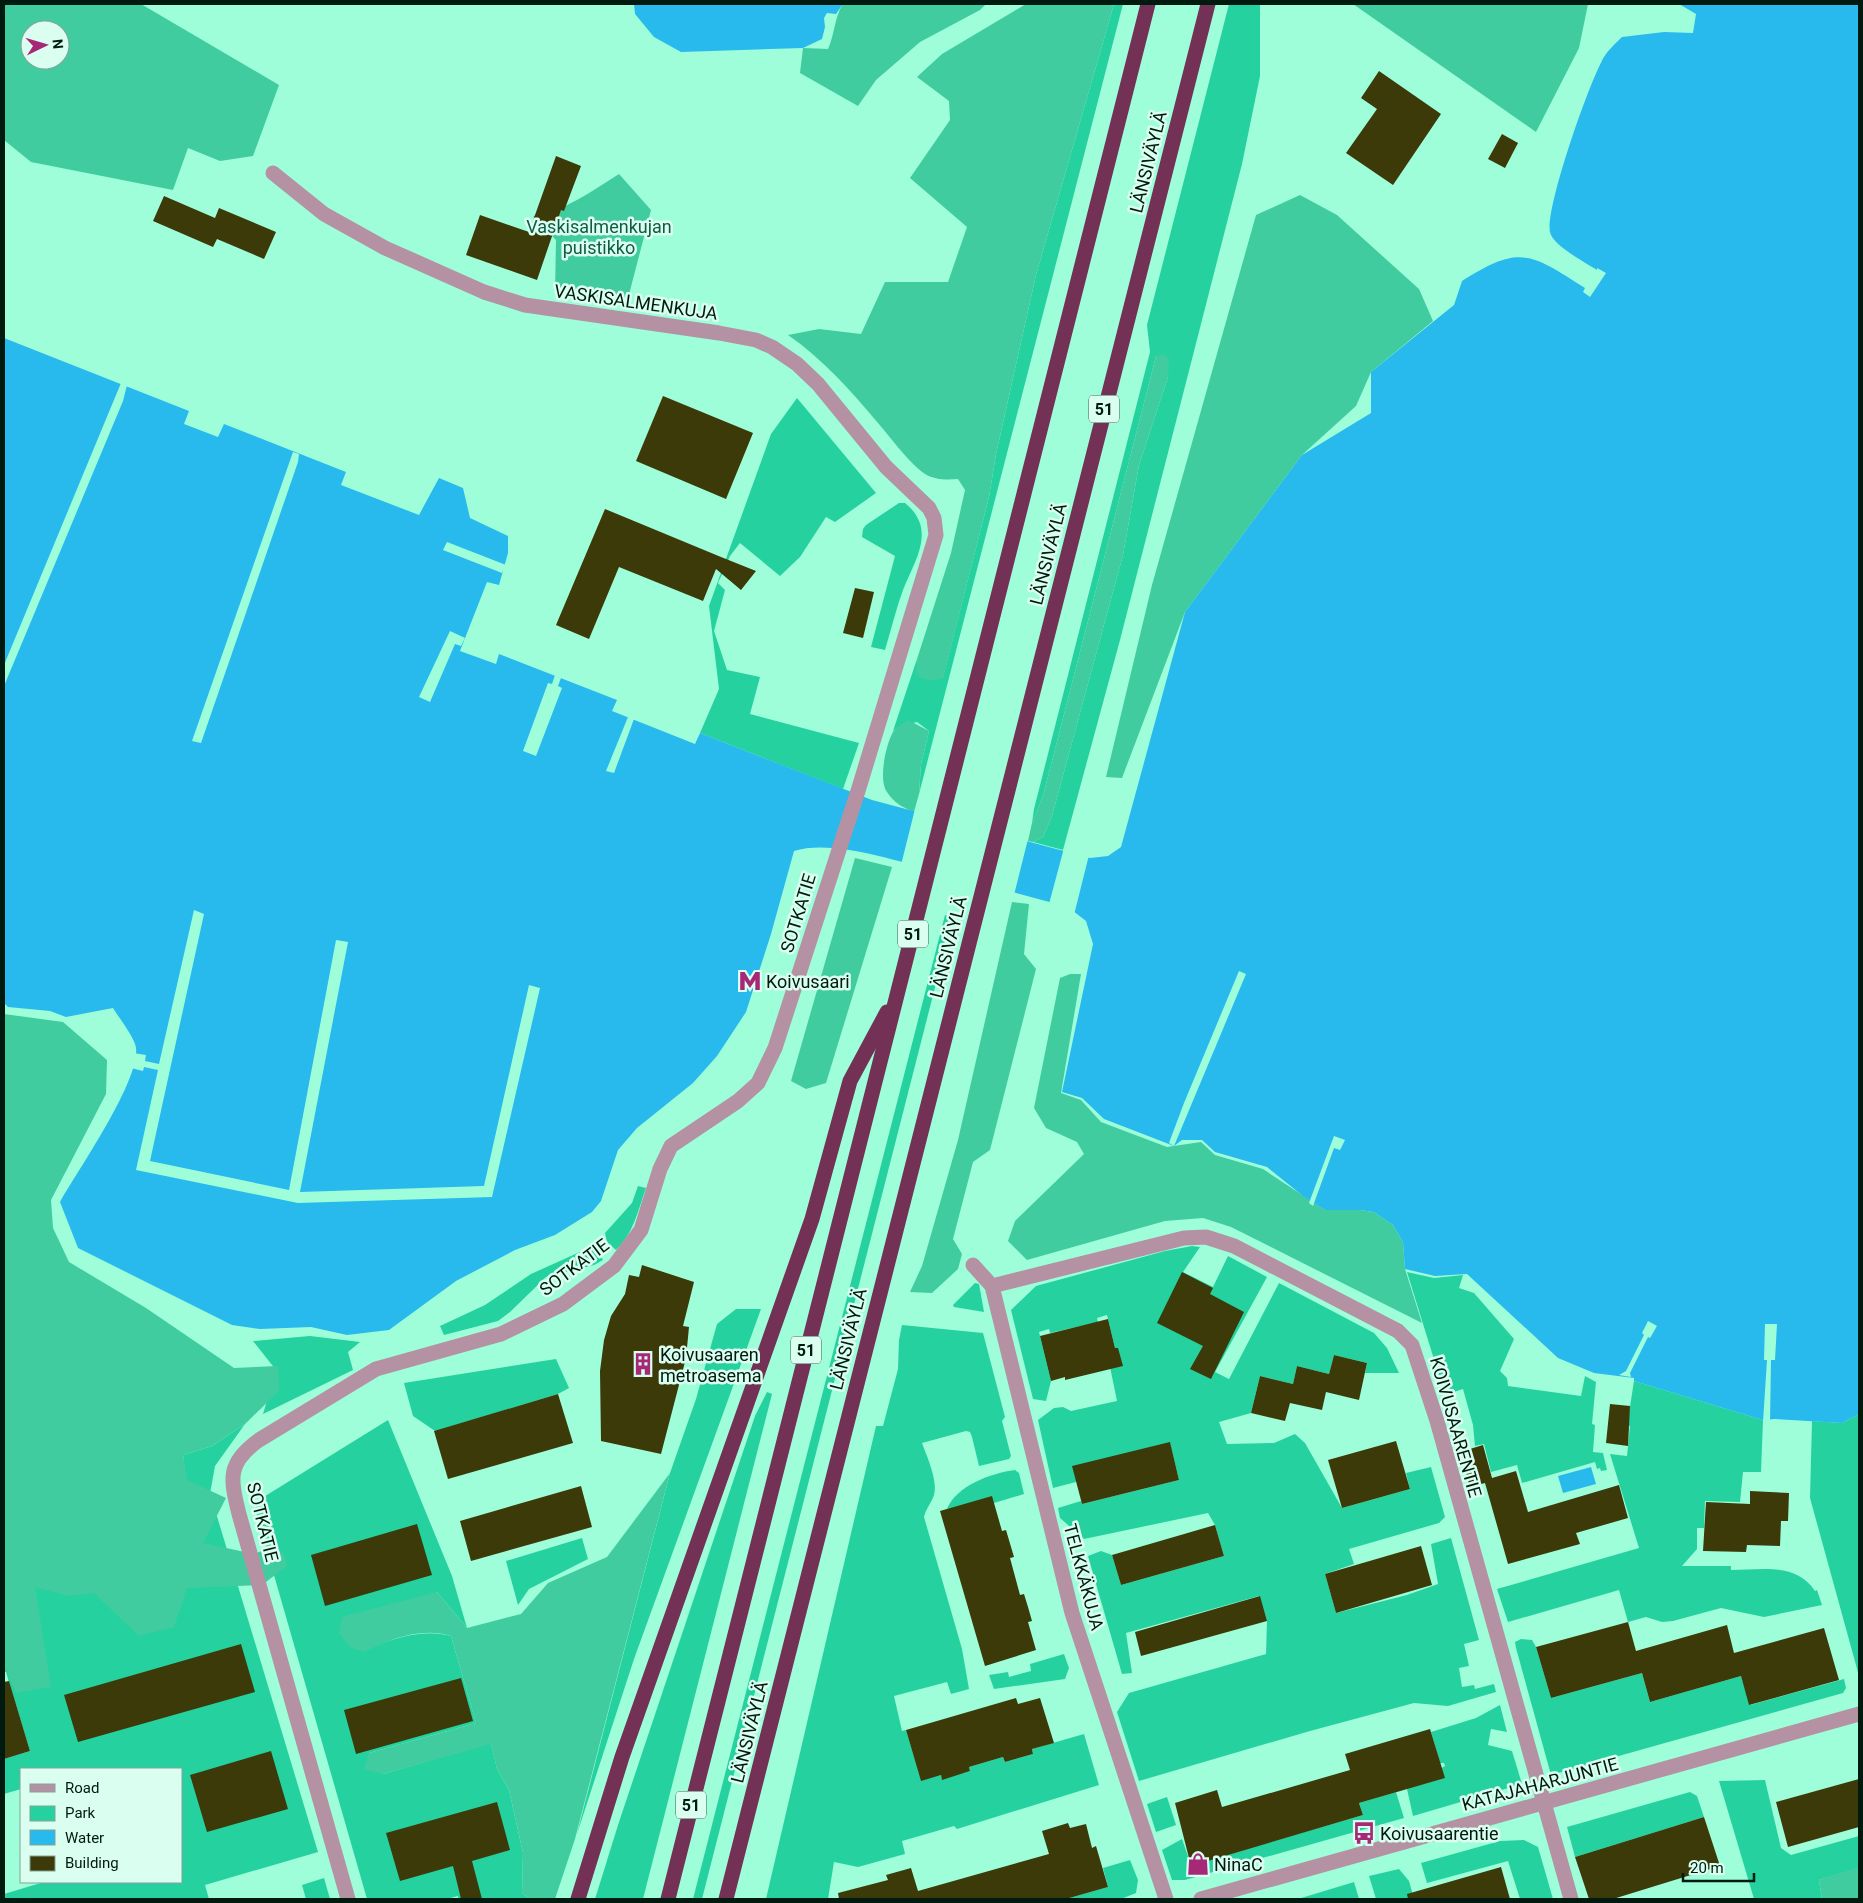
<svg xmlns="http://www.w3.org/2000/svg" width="1863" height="1903" viewBox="0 0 1863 1903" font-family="Roboto,sans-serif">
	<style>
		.green { fill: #26d1a0 }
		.forest { fill: #41cca0; fill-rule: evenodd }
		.water { fill: #28baec }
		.pier { fill: #9efed9 }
		.building { fill: #3c3a08 }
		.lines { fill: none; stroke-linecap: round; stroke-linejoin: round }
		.minor { stroke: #b592a3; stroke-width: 15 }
		.highway { stroke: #733156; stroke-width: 15 }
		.labels { text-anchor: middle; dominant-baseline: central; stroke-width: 5; stroke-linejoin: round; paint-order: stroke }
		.shield { fill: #dafeef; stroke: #415e53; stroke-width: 1 }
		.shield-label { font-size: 16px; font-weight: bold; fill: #001a10 }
		.street-label { font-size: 18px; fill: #001a10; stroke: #dafeef }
		.park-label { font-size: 18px; fill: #105b45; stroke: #dafeef }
		.poi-label { font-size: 18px; fill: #001a10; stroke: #dafeef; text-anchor: start }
	</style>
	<rect width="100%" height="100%" fill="#9efed9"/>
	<g class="green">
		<path d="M1114 4H1123L919 794 921 764 929 731 917 722 898 727 893 731 918 656 917 674 943 677 989 497 996 454 1036 275Z"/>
		<path d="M1229 4H1260V76L1242 164 1120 640 1063 850 1033 842 1043 837 1052 816 1123 555 1139 465 1168 377V359L1156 356 1155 360 1043 796 1032 823 1034 809 1150 352 1147 325Z"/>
		<path d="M797 398 876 493 835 522 826 517 800 557 780 576 740 543 730 556 718 583 725 590 714 631 727 670 760 677 750 714 859 743 843 789 700 733 719 689 709 606 771 434Z"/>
		<path d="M899 503H905C938 530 914 561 903 590 896 609 891 630 885 650L871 647 895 556 862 537 863 529 866 525Z"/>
		<path d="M945 915 953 917 702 1899H693Z"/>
		<path d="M638 1186 646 1188C638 1211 633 1234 616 1250L607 1242 605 1233 632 1203Z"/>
		<path d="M1192 1246 1200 1247 1183 1272 1213 1287 1228 1256 1267 1277 1215 1372 1229 1379 1279 1283 1374 1333 1387 1348 1399 1373H1365L1367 1363 1334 1355 1329 1374 1297 1366 1293 1384 1260 1376 1251 1413 1219 1422 1227 1444 1274 1443 1295 1434 1305 1443 1342 1508 1410 1489 1406 1473 1431 1467 1445 1517 1439 1523 1349 1549 1354 1564 1325 1574 1336 1613 1407 1595 1438 1584 1431 1544 1451 1538 1479 1640 1464 1644 1469 1666 1459 1668 1462 1687 1474 1685 1475 1689 1494 1684 1496 1692 1448 1706 1414 1703 1310 1731 1139 1781 1117 1712 1129 1693 1266 1654 1267 1621 1259 1596 1126 1633 1132 1673 1122 1674 1088 1556 1101 1551 1112 1555 1121 1585 1224 1556 1215 1525 1208 1513 1084 1539 1060 1518 1058 1508 1081 1501 1082 1504 1179 1480 1170 1443 1076 1482 1053 1488 1038 1420 1054 1408 1063 1407 1071 1411 1117 1401 1110 1367 1119 1364 1107 1315 1097 1318 1098 1322 1050 1333 1049 1329 1039 1332 1051 1381 1046 1401 1033 1399 1011 1310 1036 1286 1165 1251Z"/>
		<path d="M591 1247 596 1248 603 1260 594 1265 546 1277 510 1312 498 1321 444 1335 440 1326 485 1305 531 1274Z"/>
		<path d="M1407 1272 1434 1278 1463 1275 1459 1288 1474 1293 1514 1339 1500 1371 1507 1378 1508 1386 1581 1396 1585 1376 1596 1382 1592 1424 1595 1425 1593 1452 1603 1453 1607 1470 1601 1471 1600 1468 1597 1469 1595 1462 1522 1483 1517 1465 1491 1472 1484 1444 1475 1446 1473 1425 1463 1389 1445 1395Z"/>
		<path d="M975 1283 979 1284 984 1312 954 1307 953 1305Z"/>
		<path d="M736 1309H761L634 1659 577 1834 670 1473 696 1399 717 1324Z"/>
		<path d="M902 1325 983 1333 1005 1417 1002 1421 1011 1456 1009 1459 979 1466 972 1437 970 1432 966 1431 922 1443C927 1457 938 1480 934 1495 932 1502 926 1508 924 1517L962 1649 969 1689 951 1694 947 1682 894 1696 902 1731 906 1730 921 1780 941 1775 942 1779 970 1771 969 1767 1003 1757 1005 1762 1033 1754 1032 1749 1084 1734 1099 1785 957 1829 954 1826 902 1841 905 1854 858 1867 834 1862 828 1899H766L876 1426H883L898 1369 899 1340Z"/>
		<path d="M310 1336 360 1342 348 1352 353 1370 263 1414 276 1370 253 1341Z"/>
		<path d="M556 1359 569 1388 558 1394 435 1431 413 1416 404 1383Z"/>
		<path d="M1634 1381 1763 1420 1761 1472H1743L1740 1502 1705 1501 1704 1528H1697V1549L1682 1566H1731V1570C1761 1570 1796 1562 1815 1591L1817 1590 1822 1605 1764 1617 1721 1608 1673 1621 1662 1622 1646 1617 1628 1622 1619 1590 1508 1622 1497 1589 1639 1548 1610 1454 1627 1456 1630 1426H1627Z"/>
		<path d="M767 1392 772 1394 643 1899H595L619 1822 755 1416Z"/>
		<path d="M1859 1414V1676L1810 1498 1812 1421 1842 1423Z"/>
		<path d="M388 1420 452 1576 467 1628 437 1592 363 1651C391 1639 421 1628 451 1636L476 1723 369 1753 383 1774 491 1743 497 1769 509 1790 523 1853 522 1893 530 1899H458V1896L447 1899H367L255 1509 262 1498Z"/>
		<path d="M245 1424 215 1466 206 1516 216 1513 318 1852 205 1885 209 1899H4V1894L44 1882H181V1769H21V1789L4 1794V1759L30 1751 6 1672H4V1541L186 1480 183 1455 212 1446Z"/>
		<path d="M1015 1470 1019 1473 1024 1494 994 1503 947 1509C956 1486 991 1473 1015 1470Z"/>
		<path d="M582 1538 588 1559 529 1589 518 1605 506 1561Z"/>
		<path d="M1521 1639 1532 1640 1536 1647 1551 1698 1642 1673 1650 1702 1741 1676 1750 1705 1844 1679 1846 1688 1843 1693 1551 1775 1516 1648 1515 1642Z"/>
		<path d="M1064 1654 1069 1668 1065 1679 994 1689 989 1675 1008 1672 1009 1677 1031 1671 1030 1664Z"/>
		<path d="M1500 1705 1507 1732 1491 1729 1488 1745 1512 1751 1522 1784 1413 1816 1407 1789 1445 1766 1444 1763H1440L1431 1732 1476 1718Z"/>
		<path d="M1765 1780 1781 1848 1791 1855 1859 1836V1868L1819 1880 1822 1899H1754L1719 1781Z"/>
		<path d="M1396 1792 1404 1818 1185 1880H1172L1162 1850 1182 1839 1191 1865 1363 1815 1359 1803Z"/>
		<path d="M1690 1792 1697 1796 1704 1817 1575 1857 1567 1827Z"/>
		<path d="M1167 1797 1176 1825 1156 1832 1147 1804Z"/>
		<path d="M1524 1840 1538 1847 1553 1899H1520L1508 1861 1427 1883 1421 1863 1500 1841Z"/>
		<path d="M1130 1860 1138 1880 1136 1893 1121 1899H1066L1108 1887 1103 1868Z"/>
		<path d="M1399 1869 1409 1881 1414 1899H1376L1369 1876Z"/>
		<path d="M324 1878 330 1899H306L302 1885Z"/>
		<path d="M1354 1882 1359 1899H1298Z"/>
	</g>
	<g class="forest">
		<path d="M4 4H141L279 85 253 156 220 161 188 148 173 190 31 162 4 140ZM30 30H60V60H30Z"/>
		<path d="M843 4H986L980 10 920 42 876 80 858 106 800 73 803 48 828 49C835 34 834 18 843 4Z"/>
		<path d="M1026 4H1114L1036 275 996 454 989 497 943 678C932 681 925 682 916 674L918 656 951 553 965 490 958 479C947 480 935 480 925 474 909 463 891 438 878 423 850 390 824 360 788 335L819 329 861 334 885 282H948L967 227 910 178 950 120 949 101 917 77 942 54Z"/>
		<path d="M1353 4H1588L1579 48 1536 132Z"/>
		<path d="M619 174 651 210 626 306 555 292 556 240 533 216C565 211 592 191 619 174Z"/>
		<path d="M1300 195 1337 215 1419 289 1433 321 1371 372 1356 406 1302 455 1185 612 1122 778 1106 777 1152 585 1256 215Z"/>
		<path d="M1163 354 1169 359 1168 377 1139 465 1123 555 1052 816 1043 837 1033 842 1028 841 1032 823 1043 796 1155 360 1156 356Z"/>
		<path d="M908 720 929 731 921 764 919 794 914 812C902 807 894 803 887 792 878 780 886 744 893 732 896 727 903 723 908 720Z"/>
		<path d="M855 858 892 867 826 1083 806 1089 791 1081Z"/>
		<path d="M1012 902 1029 904 1024 954 1036 969 990 1150 973 1162 953 1239 962 1254 958 1269 932 1293 910 1292 922 1266 958 1140Z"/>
		<path d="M1070 974H1081L1061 1093 1081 1100 1101 1122 1167 1147 1201 1142 1215 1155 1263 1169 1325 1210H1360L1374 1212 1393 1225 1403 1242 1405 1269 1422 1323 1231 1227 1203 1218 1165 1221 1027 1260 1008 1241 1015 1221 1084 1154 1077 1142 1046 1128 1034 1108 1060 978Z"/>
		<path d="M4 1014 63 1022 107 1060 106 1094 51 1200 53 1228 69 1262 146 1308 234 1368 278 1366 279 1391 245 1424 212 1446 183 1455 187 1480 226 1498 203 1543 254 1554 274 1546 284 1554 287 1566 262 1585 187 1588 174 1627 139 1636 94 1593 68 1596 35 1587 51 1687 16 1693 4 1665Z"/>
		<path d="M670 1473 575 1839 555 1899H530L522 1893 523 1853 509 1790 497 1769 491 1744 383 1774 364 1769 369 1753 476 1723 451 1636C421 1627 391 1639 364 1652L350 1647 339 1633 342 1617 437 1592 467 1628 521 1614 548 1583 607 1557Z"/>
		<path d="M1859 1867V1899H1822L1819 1880Z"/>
	</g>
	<g class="water">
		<path d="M634 4H843L836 14 827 13 824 18 825 27 822 39 803 48 681 52 654 37 635 14Z"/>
		<path d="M1679 4H1859V1414L1842 1423 1775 1419 1763 1420 1634 1381V1378L1594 1373 1558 1358 1467 1274 1435 1276 1405 1269 1403 1242 1393 1225 1374 1212 1360 1210H1325L1303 1196 1267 1167 1215 1152 1202 1140H1182L1174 1146 1104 1119 1082 1098 1062 1092 1093 944 1086 921 1068 907C1027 896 987 885 946 874 906 864 834 838 794 851L771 934 746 1012 717 1056 693 1083 637 1128 618 1150 601 1201 592 1212 555 1235 515 1250 456 1281 389 1330 347 1335 311 1327 260 1329 232 1325 78 1248 60 1202C78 1170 140 1081 136 1048 135 1038 119 1018 113 1008L66 1017 50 1011 8 1007 4 1003V338L189 411 184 424 218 437 224 424 346 472 341 485 419 515 439 478 463 488 470 518 508 536V553L499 585 487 582 460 651 496 664 499 654 617 700 612 711 695 744 700 733 872 800 1090 858 1108 856 1121 847 1185 612 1302 455 1371 413V372L1454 305 1462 281C1520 244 1530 253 1585 288L1583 292 1590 297 1606 273 1597 268V270C1586 263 1552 245 1550 232 1545 208 1590 80 1604 57 1608 50 1616 43 1622 37L1664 32 1693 33 1696 14Z"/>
		<path d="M1591 1467 1596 1484 1563 1493 1558 1476Z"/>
	</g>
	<g class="pier">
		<path d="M121 383 127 385 123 401 4 686V665Z"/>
		<path d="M293 452 299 454 298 462 201 743 192 741Z"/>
		<path d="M447 542 506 565 502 573 443 550Z"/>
		<path d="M450 631 465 638 461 646 455 644 430 702 419 697Z"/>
		<path d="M555 675 561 678 558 686 562 688 536 756 523 751 548 683 552 684Z"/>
		<path d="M628 717 634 719 614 773 606 771Z"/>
		<path d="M915 809 1028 839 1014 895 901 865Z"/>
		<path d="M1064 848 1089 855 1074 915 1067 909 1049 904Z"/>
		<path d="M194 910 204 914 150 1161 289 1190 336 940 348 942 300 1192 484 1186 529 985 540 988 492 1197 298 1203 136 1170 158 1070 144 1067 143 1071 131 1068 133 1053 146 1055 145 1061 159 1064Z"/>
		<path d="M1239 971 1246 974 1174 1146 1169 1143 1184 1103Z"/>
		<path d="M1334 1136 1345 1140 1340 1150 1334 1148 1313 1206 1309 1203Z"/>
		<path d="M1648 1321 1657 1326 1650 1338 1648 1337 1630 1373 1631 1377 1619 1375 1626 1371 1644 1335 1642 1333Z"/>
		<path d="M1765 1324H1777L1775 1360H1771L1770 1422H1763L1767 1360H1764Z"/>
	</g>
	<g class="building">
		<path d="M1379 71 1441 114 1393 185 1346 153 1377 109 1361 98Z"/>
		<path d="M1502 134 1518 143 1505 168 1488 159Z"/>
		<path d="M556 156 581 166 564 211 561 210 537 280 466 255 480 215 529 232Z"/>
		<path d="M164 196 215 218 219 208 276 232 264 259 217 239 213 247 153 221Z"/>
		<path d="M663 396 753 433 726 499 636 461Z"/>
		<path d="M605 509 721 557 756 571 741 590 716 569 703 601 619 567 589 639 556 625Z"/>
		<path d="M855 588 874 592 863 638 843 633Z"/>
		<path d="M642 1265 694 1282 683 1326 689 1327 686 1358 661 1454 601 1441 600 1371 604 1340 611 1316 625 1294 629 1275 639 1277Z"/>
		<path d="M1182 1272 1213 1288 1210 1294 1244 1312 1211 1379 1190 1369 1203 1346 1157 1323Z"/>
		<path d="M1108 1319 1115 1348H1118L1123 1366 1065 1380V1377L1051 1381 1040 1336Z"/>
		<path d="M1334 1355 1367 1363 1359 1400 1326 1392 1322 1410 1290 1403 1285 1421 1251 1413 1260 1376 1293 1384 1297 1366 1329 1374Z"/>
		<path d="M558 1394 573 1443 448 1479 434 1431Z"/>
		<path d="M1610 1404 1630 1406 1628 1446 1606 1443Z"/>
		<path d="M1396 1441 1410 1489 1342 1508 1328 1460Z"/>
		<path d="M1170 1442 1179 1480 1082 1504 1072 1466Z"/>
		<path d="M1483 1445 1492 1478 1516 1471 1528 1512 1619 1485 1628 1518 1576 1533 1580 1544 1508 1564 1485 1483 1470 1487 1460 1452Z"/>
		<path d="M581 1486 592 1527 471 1561 460 1521Z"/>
		<path d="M1750 1491 1789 1493 1788 1521H1781L1780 1546 1747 1545 1746 1552 1703 1551 1706 1502 1750 1504Z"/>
		<path d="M992 1496 1002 1531 1006 1530 1014 1557 1010 1558 1020 1595 1024 1594 1028 1607 1032 1621 1028 1622 1036 1650 985 1666 940 1511Z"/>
		<path d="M417 1524 432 1575 325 1606 311 1555Z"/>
		<path d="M1215 1525 1224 1556 1121 1585 1112 1555Z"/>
		<path d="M1421 1546 1432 1585 1336 1613 1325 1574Z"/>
		<path d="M1260 1596 1267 1621 1141 1656 1135 1632Z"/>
		<path d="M1628 1622 1636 1651 1727 1625 1734 1653 1824 1628 1839 1680 1749 1705 1741 1676 1650 1702 1642 1673 1551 1698 1536 1647Z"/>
		<path d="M241 1644 255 1692 78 1742 64 1695Z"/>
		<path d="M461 1678 473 1721 356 1754 344 1710Z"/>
		<path d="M9 1681 30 1751 4 1759V1682Z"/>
		<path d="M1016 1698 1018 1704 1040 1698 1054 1743 1032 1749 1033 1754 1005 1762 1003 1757 969 1767 970 1771 942 1780 941 1775 921 1781 906 1730Z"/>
		<path d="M1430 1729 1445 1778 1359 1803 1363 1815 1191 1866 1175 1803 1217 1790 1222 1807 1350 1770 1345 1754Z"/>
		<path d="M271 1751 288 1809 207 1832 190 1775Z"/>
		<path d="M1859 1779V1827L1788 1847 1776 1802Z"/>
		<path d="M497 1802 510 1850 472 1861 482 1899H461L453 1866 400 1881 386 1833Z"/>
		<path d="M1704 1817 1720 1866 1613 1899H1589L1575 1857Z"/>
		<path d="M1068 1823 1070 1828 1086 1824 1092 1848 1096 1846 1108 1887 1066 1899H839L838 1893 888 1880 886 1875 911 1868 918 1891 1049 1854 1042 1831Z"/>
		<path d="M1501 1867 1510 1899H1408L1407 1894Z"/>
	</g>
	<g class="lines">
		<g class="minor">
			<path d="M273 173 324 214 385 248 484 292 525 305 719 333 756 340 772 347 797 364 818 384 886 467 929 508 934 518 936 535 858 791 775 1048 758 1083 738 1101 671 1146 660 1169 641 1230 614 1266 563 1304 501 1334 376 1369 259 1440C227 1463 230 1478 239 1514L348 1899"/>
			<path d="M973 1265 992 1286 1072 1613 1166 1899"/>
			<path d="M992 1286 1184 1238 1206 1237 1234 1246 1398 1331 1412 1345 1437 1421 1571 1899"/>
			<path d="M1201 1899 1859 1714"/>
		</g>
		<g class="highway">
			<path d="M578 1899 622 1757 812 1219 850 1081 887 1012"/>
			<path d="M668 1899 1148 4"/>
			<path d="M726 1899 1208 4"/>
		</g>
	</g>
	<defs>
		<symbol id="metro-bare" viewBox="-9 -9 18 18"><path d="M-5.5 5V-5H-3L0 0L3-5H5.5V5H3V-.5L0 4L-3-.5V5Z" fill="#a82878" stroke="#dafeef" stroke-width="2.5" paint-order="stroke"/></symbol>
		<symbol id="building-bare" viewBox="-9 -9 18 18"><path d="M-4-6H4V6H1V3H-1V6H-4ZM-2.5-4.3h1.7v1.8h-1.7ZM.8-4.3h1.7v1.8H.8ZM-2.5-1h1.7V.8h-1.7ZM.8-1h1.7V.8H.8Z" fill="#a82878" stroke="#dafeef" stroke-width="2.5" paint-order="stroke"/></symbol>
		<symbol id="bus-bare" viewBox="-9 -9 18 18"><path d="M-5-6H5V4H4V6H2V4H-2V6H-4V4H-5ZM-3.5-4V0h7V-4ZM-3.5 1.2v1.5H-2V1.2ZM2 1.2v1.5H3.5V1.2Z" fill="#a82878" stroke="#dafeef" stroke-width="2.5" paint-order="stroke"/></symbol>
		<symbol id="shop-bare" viewBox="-9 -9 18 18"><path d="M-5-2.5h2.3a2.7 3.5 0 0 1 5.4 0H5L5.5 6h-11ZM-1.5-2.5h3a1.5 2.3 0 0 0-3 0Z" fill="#a82878" stroke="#dafeef" stroke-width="2.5" paint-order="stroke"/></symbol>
	</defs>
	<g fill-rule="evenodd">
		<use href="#metro-bare" x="734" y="965" width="32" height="32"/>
		<use href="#building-bare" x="627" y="1348" width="32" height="32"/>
		<use href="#bus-bare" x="1348" y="1817" width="32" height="32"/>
		<use href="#shop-bare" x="1182" y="1848" width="32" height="32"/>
	</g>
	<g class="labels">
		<g class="shield">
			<rect x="1089" y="395.5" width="30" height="27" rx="4"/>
			<rect x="898" y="920.5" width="30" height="27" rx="4"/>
			<rect x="791" y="1336.5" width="30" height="27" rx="4"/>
			<rect x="676" y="1791.5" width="30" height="27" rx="4"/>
		</g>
		<g class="shield-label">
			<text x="1104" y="409">51</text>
			<text x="913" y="934">51</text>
			<text x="806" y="1350">51</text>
			<text x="691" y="1805">51</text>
		</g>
		<g class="street-label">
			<text transform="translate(1148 162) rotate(-76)">LÄNSIVÄYLÄ</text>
			<text transform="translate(636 302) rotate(8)">VASKISALMENKUJA</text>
			<text transform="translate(1048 554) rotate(-76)">LÄNSIVÄYLÄ</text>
			<text transform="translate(798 913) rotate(-73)">SOTKATIE</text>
			<text transform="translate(948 947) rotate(-76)">LÄNSIVÄYLÄ</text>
			<text transform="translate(574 1267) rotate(-37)">SOTKATIE</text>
			<text transform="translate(848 1339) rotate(-76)">LÄNSIVÄYLÄ</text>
			<text transform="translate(1456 1427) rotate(74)">KOIVUSAARENTIE</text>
			<text transform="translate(263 1522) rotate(76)">SOTKATIE</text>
			<text transform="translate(1084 1577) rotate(75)">TELKKÄKUJA</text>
			<text transform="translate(749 1732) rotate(-76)">LÄNSIVÄYLÄ</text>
			<text transform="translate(1540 1784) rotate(-15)">KATAJAHARJUNTIE</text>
		</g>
		<g class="park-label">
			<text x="599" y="226">Vaskisalmenkujan<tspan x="599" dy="21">puistikko</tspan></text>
		</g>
		<g class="poi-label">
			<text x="766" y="981">Koivusaari</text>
			<text x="660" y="1354">Koivusaaren<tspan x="660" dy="21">metroasema</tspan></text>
			<text x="1380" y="1833">Koivusaarentie</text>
			<text x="1214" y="1864">NinaC</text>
		</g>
	</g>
	<rect width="1863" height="1903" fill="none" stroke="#001a10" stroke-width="10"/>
	<rect x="20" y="1768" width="162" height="115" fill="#dafeef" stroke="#83a396"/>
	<rect x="30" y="1784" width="25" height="8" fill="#b592a3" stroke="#83a396"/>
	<text x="65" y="1793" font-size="15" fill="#001a10">Road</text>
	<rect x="30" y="1806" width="25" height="15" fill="#26d1a0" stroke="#83a396"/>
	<text x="65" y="1818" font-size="15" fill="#001a10">Park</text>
	<rect x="30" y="1830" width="25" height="15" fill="#28baec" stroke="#83a396"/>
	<text x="65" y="1843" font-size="15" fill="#001a10">Water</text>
	<rect x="30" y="1856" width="25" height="15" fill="#3c3a08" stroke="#83a396"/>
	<text x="65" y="1868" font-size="15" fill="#001a10">Building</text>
	<g transform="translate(45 45) rotate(85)"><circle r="24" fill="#dafeef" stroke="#83a396"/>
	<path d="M0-4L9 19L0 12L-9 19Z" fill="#a82878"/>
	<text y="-8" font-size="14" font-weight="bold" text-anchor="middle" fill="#001a10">N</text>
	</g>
	<path d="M1683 1873v8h71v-8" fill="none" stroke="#001a10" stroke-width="2.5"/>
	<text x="1690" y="1873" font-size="15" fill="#001a10" stroke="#dafeef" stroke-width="4" paint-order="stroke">20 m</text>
</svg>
